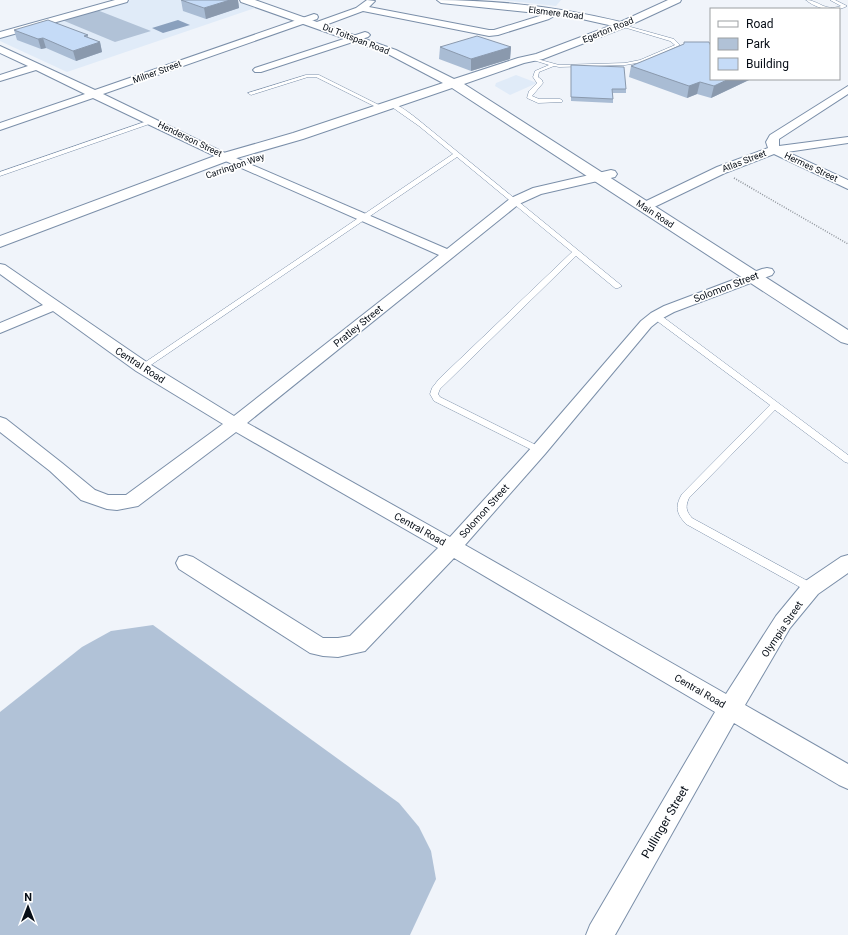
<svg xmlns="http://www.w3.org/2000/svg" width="848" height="935" viewBox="0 0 848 935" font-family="Roboto,sans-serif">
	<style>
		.built { fill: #e0ebf8 }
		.green { fill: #b1c2d7 }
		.water { fill: #8aa0bd }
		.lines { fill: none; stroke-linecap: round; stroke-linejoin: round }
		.lane-casing { stroke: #7b8fa9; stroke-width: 1 }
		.street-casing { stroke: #7b8fa9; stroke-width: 2 }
		.secondary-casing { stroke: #7b8fa9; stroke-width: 2 }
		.path { stroke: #8e949b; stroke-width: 1.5; stroke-dasharray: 1 1.5; stroke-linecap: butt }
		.lane { fill: #fff; fill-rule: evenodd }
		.street { fill: #fff; fill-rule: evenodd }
		.secondary { fill: #fff; fill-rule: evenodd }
		.wall { fill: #a9bcd4 }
		.shaded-wall { fill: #8a99ad }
		.building { fill: #c5dbf7; stroke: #8a99ad }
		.labels { text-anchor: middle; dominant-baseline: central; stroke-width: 3.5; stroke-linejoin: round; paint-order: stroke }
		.far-street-label { font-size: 9px; fill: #070e17; stroke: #fff }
		.street-label { font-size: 10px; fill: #070e17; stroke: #fff }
		.near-street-label { font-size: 12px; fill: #070e17; stroke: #fff }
	</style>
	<rect width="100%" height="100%" fill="#f0f4fa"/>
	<g class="built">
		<path d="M131 0H231L255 8 67 72 0 41V37Z"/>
		<path d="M502 0H561L556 6Z"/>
		<path d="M516 75 537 83 510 95 495 86 496 83Z"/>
	</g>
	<g class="green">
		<path d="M97 10 151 31 115 42 62 20Z"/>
		<path d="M153 625 399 803 419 827 431 851 436 879 410 935H0V712L82 647 111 631Z"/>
	</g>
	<path class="water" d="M178 20 190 25 163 33 152 28Z"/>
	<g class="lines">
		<defs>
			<g id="lane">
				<path d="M806 0C819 0 824 12 841 6L830 0H835L847 6C836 13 816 9 806 0Z"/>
				<path d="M620 24 674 39 680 45 643 62 625 65 559 67 554 66 539 72 538 77 542 80 543 83 532 96 539 99H560L562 100V102L538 103 527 98 529 91 537 83 533 77 535 71 549 65 530 59V57L559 65 625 63 640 60 675 45 670 41 620 26Z"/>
				<path d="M306 75H319L383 107 378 108 316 77H308L251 95 248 93Z"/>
				<path d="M389 103C399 102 423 124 432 131L622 286 618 288H615L576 256 440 389 438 394 440 397 542 448 543 450 542 452H536L434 401 430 394 432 388 439 379 572 252 457 157 145 369H139L138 367 453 154 419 126 389 105Z"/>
				<path d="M153 119 155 120V122L0 176V172Z"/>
				<path d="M653 314H659L848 455V463L845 462 775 410 689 498C685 507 686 511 692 518L815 585 816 588 815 591 811 592 807 591 686 524C676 513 675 506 682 494L770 405 653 318Z"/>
			</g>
			<g id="street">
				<path d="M115 0H128L127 2 0 38V32Z"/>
				<path d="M367 0 375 1 369 7 489 30H494L546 14 441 3 437 0C498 0 565 8 625 23L626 25 622 28 573 17 556 15 549 19 498 35 489 36 363 11 320 27H314L313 25 314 23 356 8Z"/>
				<path d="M314 14 317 15 318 17 317 19 103 94 229 155 447 249 511 198 533 188 611 170 615 171 617 174 615 177 541 194 519 204 247 423 450 537 533 446 641 321 651 313 664 306 762 269 767 268 772 269 774 272 772 275 674 312 661 319 651 327 545 454 465 545 726 694 776 616 804 582 841 557 848 555V573L818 594 790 628 745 705 848 764V789L839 785 734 723 615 935H586L590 925 715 712 454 558 365 651 338 657 323 656 310 653 179 569 176 563 179 557 186 555 193 557 323 638H338L350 636 438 548 236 432 138 506 117 510 107 509 81 500 50 471 0 432V417L6 419 62 463 95 490 108 495H126L223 424 136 371 53 311 0 333V323L43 305 0 274V264L5 265 148 363 234 416 439 255 221 159 93 98 0 130V123L85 94 36 70 0 81V75L28 66 0 53V46L95 90Z"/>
				<path d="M365 32 368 33 370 35 368 37 261 72H255L253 70 255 68Z"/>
				<path d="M848 86V94L779 139V146L848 137V143L787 152 848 180V189L774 154 725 173 648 210H640L638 207 640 204 717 167 768 148 766 142 770 135Z"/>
			</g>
			<path id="secondary" d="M240 0H255L396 50 454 79 518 58 536 54 618 23 668 0H681L680 2 626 27 543 59 524 63 464 84 848 330V344L841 342 452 88 303 139 230 160 0 247V236L220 154 293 133 443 83 388 54 241 2Z"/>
		</defs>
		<use href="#lane" class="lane-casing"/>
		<use href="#street" class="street-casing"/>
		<use href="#secondary" class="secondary-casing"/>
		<path class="path" d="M734 178 848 244"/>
		<use href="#lane" class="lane"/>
		<use href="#street" class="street"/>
		<use href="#secondary" class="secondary"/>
	</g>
	<g class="wall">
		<path d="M181 0H238L239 8 206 19 183 11Z"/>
		<path d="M14 30 88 35V38L100 42 102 52 76 61 46 48 41 49 17 40Z"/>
		<path d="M440 47H511L510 59 471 71 439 59Z"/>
		<path d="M571 65 626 89V93H613V103L571 101Z"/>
		<path d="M631 66 711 79H749V80L711 98 697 94 687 98 629 77Z"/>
	</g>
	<g class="shaded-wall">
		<path d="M230 0H238L239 8 206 19 204 8Z"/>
		<path d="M43 38 46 48 41 49 38 39Z"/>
		<path d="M100 42 102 52 76 61 73 51Z"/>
		<path d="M511 47 510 59 471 71V59Z"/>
		<path d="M729 79H749V80L711 98 714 86Z"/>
		<path d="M700 82 697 94 687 98 689 86Z"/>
	</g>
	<g class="building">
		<path d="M181 0H230L204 8Z"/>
		<path d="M48 20 88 35 84 36 100 42 73 51 43 38 38 39 14 30Z"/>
		<path d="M477 36 511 47 471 59 440 47Z"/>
		<path d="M684 42H709L711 46V79H729L714 86 700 82 689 86 631 66 684 44Z"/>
		<path d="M571 65 624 67 626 89H612L613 99 571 97Z"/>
	</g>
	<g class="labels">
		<g class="far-street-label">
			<text transform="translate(556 13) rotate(7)">Elsmere Road</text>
			<text transform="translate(608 30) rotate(-22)">Egerton Road</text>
			<text transform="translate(356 39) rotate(21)">Du Toitspan Road</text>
			<text transform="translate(157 72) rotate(-20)">Milner Street</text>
			<text transform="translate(190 139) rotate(26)">Henderson Street</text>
			<text transform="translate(744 161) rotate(-21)">Atlas Street</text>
			<text transform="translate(235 166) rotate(-19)">Carrington Way</text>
			<text transform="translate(811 167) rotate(25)">Hermes Street</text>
			<text transform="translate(655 214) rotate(33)">Main Road</text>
		</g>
		<g class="street-label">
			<text transform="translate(726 287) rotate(-21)">Solomon Street</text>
			<text transform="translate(358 326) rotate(-39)">Pratley Street</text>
			<text transform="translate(140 365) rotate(33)">Central Road</text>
			<text transform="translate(484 511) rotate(-48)">Solomon Street</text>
			<text transform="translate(420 529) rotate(29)">Central Road</text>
			<text transform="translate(782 629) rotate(-56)">Olympia Street</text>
			<text transform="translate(700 691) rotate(30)">Central Road</text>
		</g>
		<g class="near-street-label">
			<text transform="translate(665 822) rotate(-60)">Pullinger Street</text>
		</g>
	</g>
	<rect x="710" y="8" width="130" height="72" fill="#ffffff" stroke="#9c9fa2"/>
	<rect x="718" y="21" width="20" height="6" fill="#ffffff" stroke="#9c9fa2"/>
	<text x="746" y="28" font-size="12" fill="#070e17">Road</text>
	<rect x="718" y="38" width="20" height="12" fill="#b1c2d7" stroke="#9c9fa2"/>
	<text x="746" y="48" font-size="12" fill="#070e17">Park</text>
	<rect x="718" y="58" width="20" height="12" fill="#c5dbf7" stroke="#9c9fa2"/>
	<text x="746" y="68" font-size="12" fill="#070e17">Building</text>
	<g transform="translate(28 907)" stroke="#ffffff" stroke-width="3" paint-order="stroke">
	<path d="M0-3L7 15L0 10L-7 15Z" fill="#070e17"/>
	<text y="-6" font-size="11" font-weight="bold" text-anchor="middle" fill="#070e17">N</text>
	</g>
</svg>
